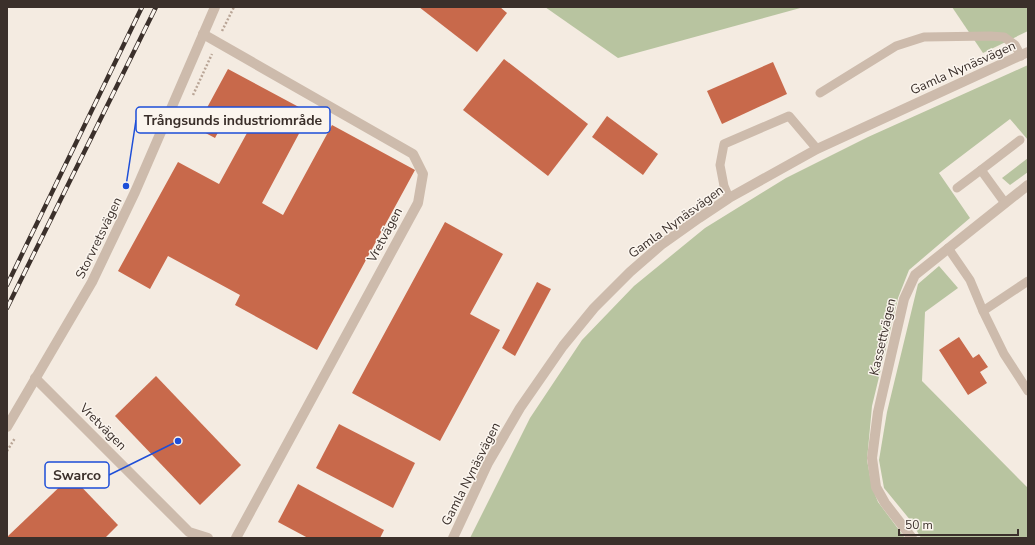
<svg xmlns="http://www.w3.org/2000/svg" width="1035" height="545" viewBox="0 0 1035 545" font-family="'Nunito Sans',sans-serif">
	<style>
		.green { fill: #b8c4a0 }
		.building { fill: #c8694b }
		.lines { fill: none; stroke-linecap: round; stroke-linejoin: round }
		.path { stroke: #b9a596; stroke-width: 2.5; stroke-dasharray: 2 2; stroke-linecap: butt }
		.service { stroke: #cdbbac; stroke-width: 9 }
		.minor { stroke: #cdbbac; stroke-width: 10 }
		.tertiary { stroke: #cdbbac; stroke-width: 10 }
		.rail-casing { stroke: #3b302b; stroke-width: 4.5 }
		.rail { stroke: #fbf5ee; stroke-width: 3; stroke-dasharray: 9; stroke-linecap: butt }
		.labels { text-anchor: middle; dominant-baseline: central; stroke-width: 3; stroke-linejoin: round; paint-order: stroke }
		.street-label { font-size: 13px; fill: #3b302b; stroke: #fbf5ee }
		.leader { fill: none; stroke: #1d4ed8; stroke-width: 1.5 }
		.callout-dot { fill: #1d4ed8; stroke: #fbf5ee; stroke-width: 1.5 }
		.callout { fill: #fbf5ee; stroke: #1d4ed8; stroke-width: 1.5 }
		.callout-label { font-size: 14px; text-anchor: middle; font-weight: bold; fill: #3b302b }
	</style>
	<rect width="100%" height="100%" fill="#f4ebe1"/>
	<g class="green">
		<path d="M545 7H804L618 58Z"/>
		<path d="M952 7H1028V31L983 53Z"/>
		<path d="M1028 65V140L1010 119 939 173 970 218 909 270 898 298 872 406 867 460 872 487 878 502 905 538H470L530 418 582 340 634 286 705 228 786 178 868 137Z"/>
		<path d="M1028 158V172L1010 185 1002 178Z"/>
		<path d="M939 266 958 288 925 312 922 381 1028 488V538H921L911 521 884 488 879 460 887 412 918 284Z"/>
	</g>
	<g class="building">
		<path d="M419 7H500L507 13 477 52Z"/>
		<path d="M504 59 588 124 548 176 463 110Z"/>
		<path d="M773 62 787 94 722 124 707 91Z"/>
		<path d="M228 69 310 113 262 203 283 215 332 125 415 170 317 350 235 305 240 295 168 256 150 289 118 271 178 162 219 184 253 122 230 110 215 138 196 128Z"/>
		<path d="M607 116 658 154 643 175 592 137Z"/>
		<path d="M445 222 503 254 470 314 500 330 440 441 352 393Z"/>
		<path d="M537 282 551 289 515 356 502 348Z"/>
		<path d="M959 337 973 358 979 354 988 367 980 372 987 383 968 395 939 350Z"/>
		<path d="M156 376 241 465 200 505 115 416Z"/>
		<path d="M339 424 415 463 393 508 316 468Z"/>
		<path d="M71 476 118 525 105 538H7V537Z"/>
		<path d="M298 484 384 530 380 538H308L278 522Z"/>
	</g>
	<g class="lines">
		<g class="path">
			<path d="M222 31 234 7"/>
			<path d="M193 95 212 54"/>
			<path d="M7 451 15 438"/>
		</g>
		<g class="service">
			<path d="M820 93 896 46 924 37 990 36 1004 37 1015 45 1021 56"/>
			<path d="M981 170 1020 140"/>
			<path d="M957 188 981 170 1005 203"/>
			<path d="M729 198 724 186 720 165 724 144 789 116 817 149"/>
			<path d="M948 248 970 280 983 311 1028 281"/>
			<path d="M983 311 1004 354 1028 391"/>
		</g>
		<g class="minor">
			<path d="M203 34 413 154 423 174 418 203 236 538"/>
			<path d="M35 378 189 532 208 538"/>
			<path d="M7 427 92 282 135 192 215 7"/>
			<path d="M912 538 885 503 876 487 872 458 878 412 904 299 915 275 1028 185"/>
		</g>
		<path class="tertiary" d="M453 538 488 463 520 408 563 346 594 308 630 272 661 245 699 218 729 198 817 149 1028 52"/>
		<defs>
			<g id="rail">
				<path d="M7 285 142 7"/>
				<path d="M7 308 156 7"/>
			</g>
		</defs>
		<use href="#rail" class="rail-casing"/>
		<use href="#rail" class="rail"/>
	</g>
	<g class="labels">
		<g class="street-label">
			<text transform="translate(963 68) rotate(-24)">Gamla Nynäsvägen</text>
			<text transform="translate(676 222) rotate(-36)">Gamla Nynäsvägen</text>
			<text transform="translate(385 235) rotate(-62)">Vretvägen</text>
			<text transform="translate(99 238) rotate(-64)">Storvretsvägen</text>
			<text transform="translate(883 337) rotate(-77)">Kassettvägen</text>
			<text transform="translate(103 427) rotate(45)">Vretvägen</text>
			<text transform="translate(471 474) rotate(-63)">Gamla Nynäsvägen</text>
		</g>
	</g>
	<path class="leader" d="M126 186L136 120M178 441L109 475"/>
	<g class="callout-dot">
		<circle cx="126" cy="186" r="4"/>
		<circle cx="178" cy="441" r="4"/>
	</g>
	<g class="callout">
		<rect x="136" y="107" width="194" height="26" rx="4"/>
		<rect x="45" y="462" width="64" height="26" rx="4"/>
	</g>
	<g class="callout-label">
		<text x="233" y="125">Trångsunds industriområde</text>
		<text x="77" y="480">Swarco</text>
	</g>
	<rect width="1035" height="545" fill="none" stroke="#3b302b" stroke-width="16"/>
	<path d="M899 529v6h119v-6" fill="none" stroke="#3b302b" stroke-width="2"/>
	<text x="905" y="529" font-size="12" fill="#3b302b" stroke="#fbf5ee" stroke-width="3" paint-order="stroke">50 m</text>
</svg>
